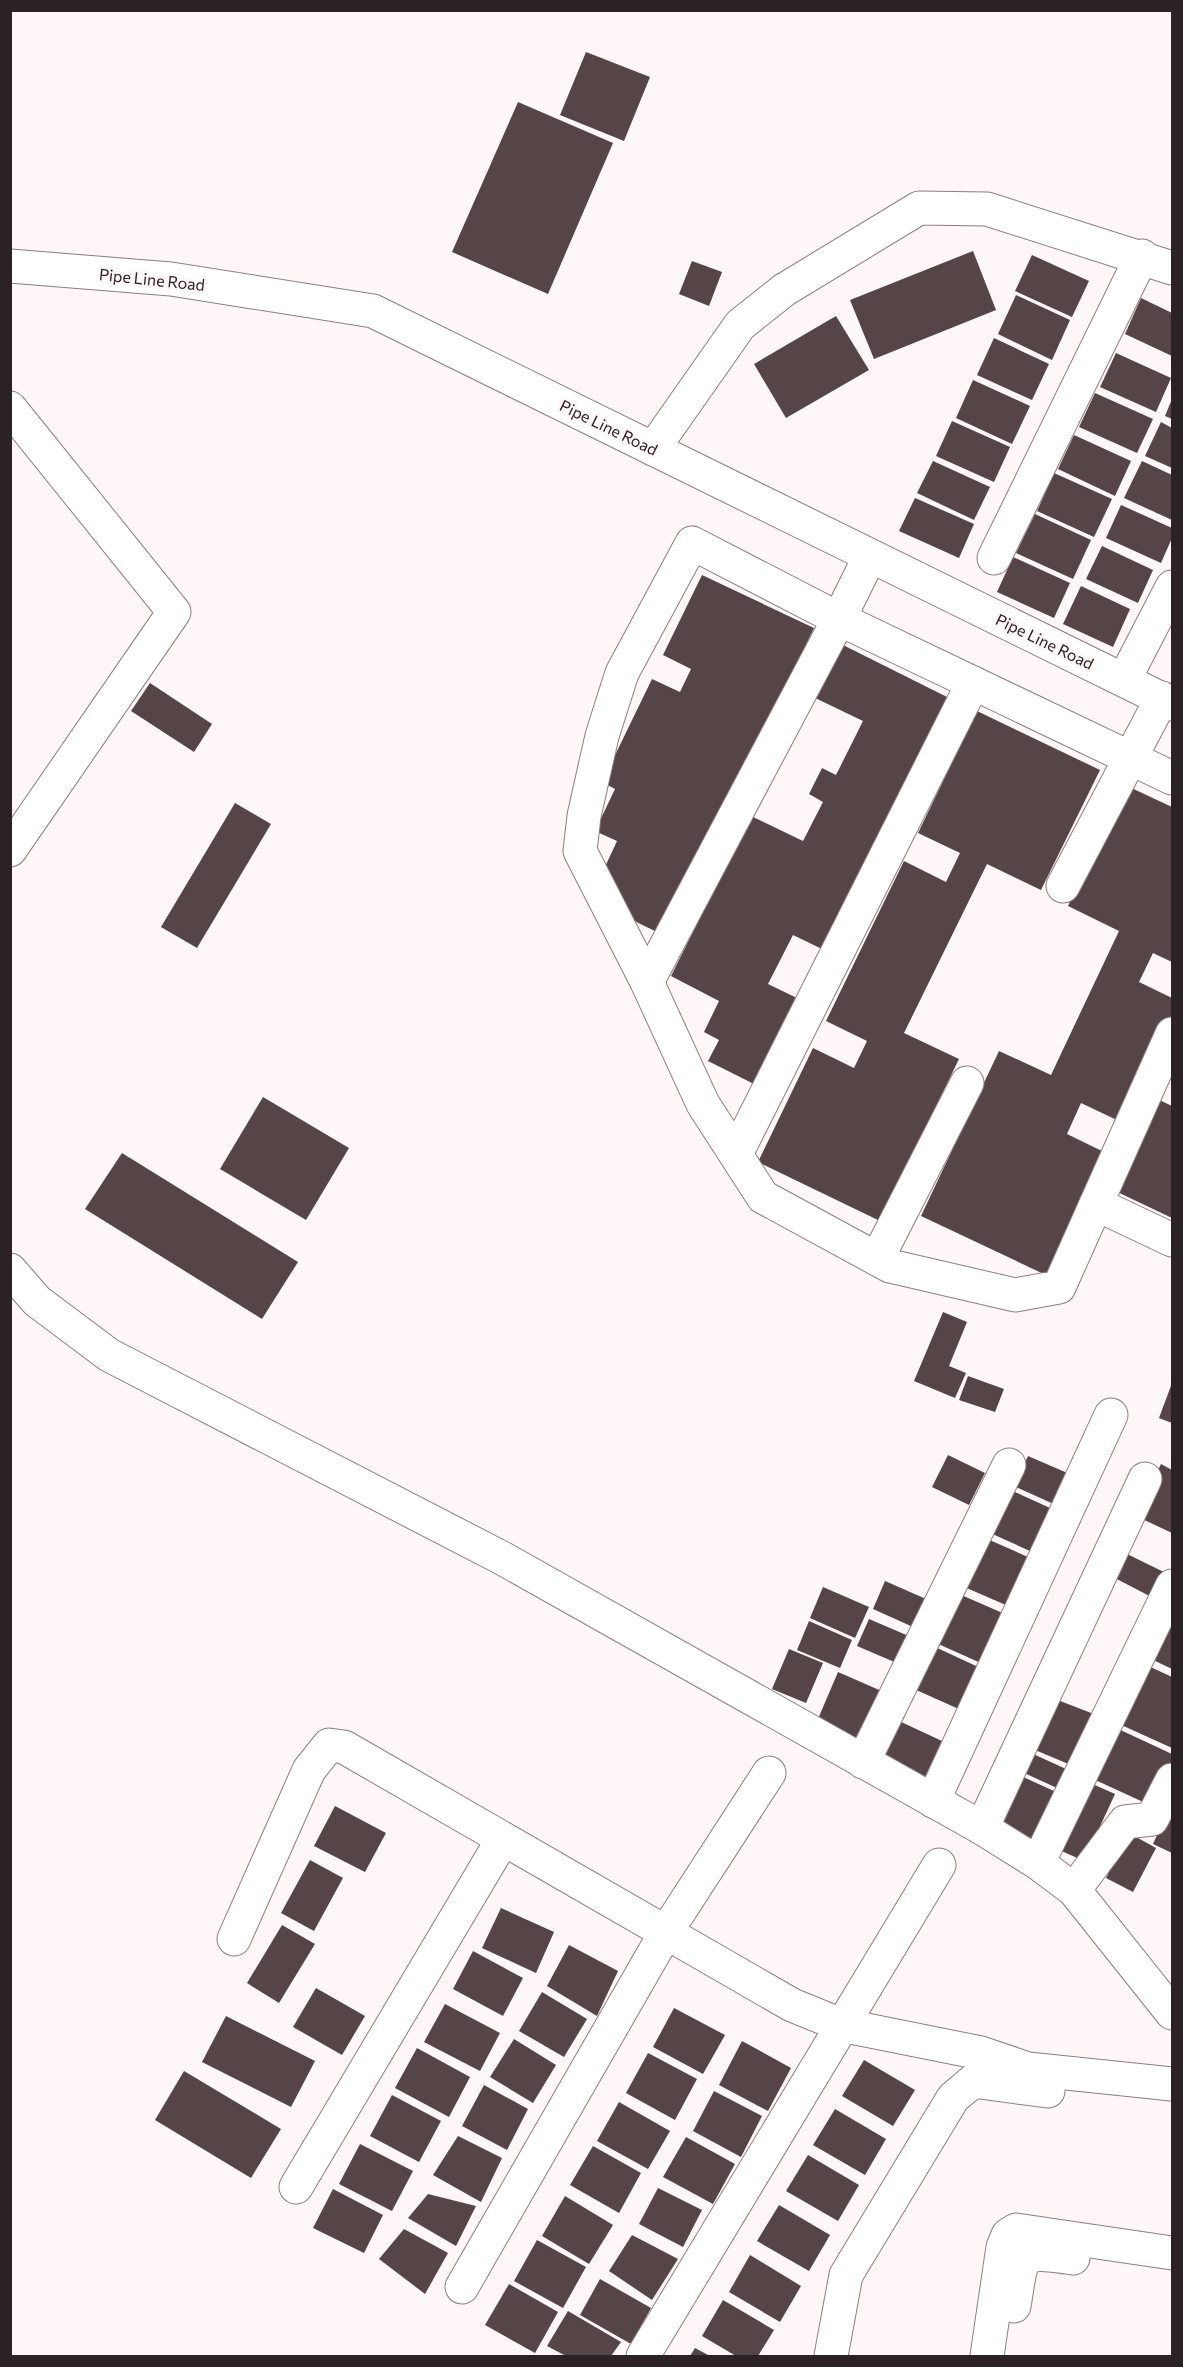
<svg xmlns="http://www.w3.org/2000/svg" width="1183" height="2367" viewBox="0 0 1183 2367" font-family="Commissioner,sans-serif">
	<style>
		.building { fill: #554547 }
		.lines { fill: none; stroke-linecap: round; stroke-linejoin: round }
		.street-casing { stroke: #8f7d7f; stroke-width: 35 }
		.secondary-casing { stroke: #8f7d7f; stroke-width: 35 }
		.street { stroke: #fff; stroke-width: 33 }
		.secondary { stroke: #fff; stroke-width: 33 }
		.labels { text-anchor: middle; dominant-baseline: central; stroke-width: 6; stroke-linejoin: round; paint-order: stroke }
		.street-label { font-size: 16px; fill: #2a2223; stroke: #fff6f7 }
	</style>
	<rect width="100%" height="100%" fill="#fff6f7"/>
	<g class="building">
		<path d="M586 52 650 77 624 141 560 115Z"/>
		<path d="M518 102 613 143 548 294 452 252Z"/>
		<path d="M973 251 996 310 874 359 850 300Z"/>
		<path d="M1032 255 1089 281 1072 317 1015 291Z"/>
		<path d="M692 261 722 272 709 306 679 294Z"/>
		<path d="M1016 295 1070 320 1052 360 998 334Z"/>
		<path d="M1141 298 1172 313V356L1125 334Z"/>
		<path d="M836 316 869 370 786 418 754 364Z"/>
		<path d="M994 338 1049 364 1032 400 977 375Z"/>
		<path d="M1116 353 1171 378 1156 412 1100 387Z"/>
		<path d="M973 380 1030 406 1012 444 956 418Z"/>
		<path d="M1095 393 1153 419 1137 453 1079 427Z"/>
		<path d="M1172 399V419L1165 416Z"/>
		<path d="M952 421 1010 447 994 482 936 456Z"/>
		<path d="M1161 422 1172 428V468L1145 456Z"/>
		<path d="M1074 435 1131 461 1115 496 1058 469Z"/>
		<path d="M933 461 990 487 974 520 917 493Z"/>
		<path d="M1142 461 1172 475V520L1124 498Z"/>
		<path d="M1054 473 1112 499 1094 537 1037 511Z"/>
		<path d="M915 498 974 524 959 558 899 531Z"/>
		<path d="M1121 505 1172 528V538L1161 563 1106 538Z"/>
		<path d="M1035 514 1091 540 1073 579 1016 553Z"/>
		<path d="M1102 546 1153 570 1138 603 1086 579Z"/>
		<path d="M1013 557 1070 583 1054 618 997 592Z"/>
		<path d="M702 575 814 628 665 936 612 910 620 892 598 882 617 841 595 831 615 789 602 782 652 679 680 692 691 669 663 655Z"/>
		<path d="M1081 586 1130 609 1113 647 1063 624Z"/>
		<path d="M837 642 949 698 824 950 793 935 768 984 799 999 756 1085 708 1061 719 1040 704 1032 719 1001 671 976 751 816 803 841 823 802 809 794 822 768 836 775 863 721 811 696Z"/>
		<path d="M150 683 212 724 194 752 131 711Z"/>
		<path d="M977 711 1100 770 1041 890 987 864 904 1033 959 1059 880 1221 758 1162 813 1048 854 1068 867 1041 826 1021 904 861 946 882 960 853 918 833Z"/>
		<path d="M1125 785 1172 807V962L1153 953 1139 982 1172 998V1014L1121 1122 1081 1103 1067 1134 1106 1153 1048 1276 921 1216 999 1051 1051 1075 1119 931 1068 906Z"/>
		<path d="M235 803 271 824 197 948 161 927Z"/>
		<path d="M263 1097 349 1148 306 1220 220 1169Z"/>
		<path d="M1155 1098 1172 1106V1218L1111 1189Z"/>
		<path d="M122 1153 298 1262 262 1319 85 1209Z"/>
		<path d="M943 1312 967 1322 949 1366 966 1373 955 1398 914 1381Z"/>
		<path d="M968 1376 1004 1389 995 1412 959 1400Z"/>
		<path d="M1172 1383V1423L1159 1418Z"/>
		<path d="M948 1455 985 1473 969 1505 932 1487Z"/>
		<path d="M1028 1456 1072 1475 1058 1506 1014 1486Z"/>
		<path d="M1161 1464 1172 1470V1533L1136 1516Z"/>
		<path d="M1008 1489 1061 1513 1041 1556 988 1532Z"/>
		<path d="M985 1538 1037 1561 1015 1609 962 1586Z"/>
		<path d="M1125 1553 1172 1576 1159 1601 1113 1577Z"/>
		<path d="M885 1581 926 1599 913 1627 873 1609Z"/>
		<path d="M823 1587 869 1607 855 1638 810 1618Z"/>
		<path d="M959 1594 1014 1618 992 1668 936 1643Z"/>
		<path d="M1172 1603V1669L1147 1657Z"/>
		<path d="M869 1619 918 1640 906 1667 857 1646Z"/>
		<path d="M809 1621 852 1640 840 1668 797 1650Z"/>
		<path d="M933 1646 989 1672 970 1714 914 1689Z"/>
		<path d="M789 1649 823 1663 806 1703 772 1689Z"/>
		<path d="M1144 1664 1172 1677V1748L1117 1723Z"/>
		<path d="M838 1672 886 1693 863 1747 815 1726Z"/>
		<path d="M1055 1699 1099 1716 1078 1768 1035 1750Z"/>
		<path d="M899 1721 942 1741 925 1777 882 1757Z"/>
		<path d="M1114 1727 1172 1754V1766L1154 1807 1091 1778Z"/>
		<path d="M1031 1753 1077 1774 1068 1793 1022 1772Z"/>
		<path d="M1021 1776 1065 1796 1044 1844 1000 1825Z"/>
		<path d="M1088 1782 1115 1794 1084 1861 1057 1849Z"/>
		<path d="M1172 1802V1853L1153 1844Z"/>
		<path d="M335 1806 386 1833 365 1872 314 1846Z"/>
		<path d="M1129 1833 1156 1848 1133 1892 1106 1878Z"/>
		<path d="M310 1860 343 1878 314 1931 281 1913Z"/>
		<path d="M501 1908 554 1932 536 1973 482 1948Z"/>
		<path d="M282 1925 315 1944 279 2003 247 1983Z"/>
		<path d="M569 1945 618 1971 597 2016 547 1986Z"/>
		<path d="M473 1951 523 1978 503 2016 453 1989Z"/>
		<path d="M316 1988 365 2016 342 2055 293 2027Z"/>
		<path d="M542 1992 587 2019 564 2057 519 2031Z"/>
		<path d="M445 2004 500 2033 480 2071 424 2042Z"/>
		<path d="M674 2008 725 2035 703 2074 653 2047Z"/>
		<path d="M226 2016 315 2061 291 2107 202 2062Z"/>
		<path d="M514 2039 556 2065 533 2103 490 2077Z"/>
		<path d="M742 2041 791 2068 768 2111 719 2085Z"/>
		<path d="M417 2048 470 2077 449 2117 395 2088Z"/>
		<path d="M648 2053 697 2079 675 2120 626 2093Z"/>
		<path d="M864 2060 915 2090 893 2126 842 2096Z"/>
		<path d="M184 2071 281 2129 251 2178 155 2120Z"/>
		<path d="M484 2085 528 2109 507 2150 462 2126Z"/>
		<path d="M714 2091 762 2116 741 2157 693 2131Z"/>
		<path d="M392 2095 441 2121 419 2162 370 2136Z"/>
		<path d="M619 2102 670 2131 648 2169 597 2141Z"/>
		<path d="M835 2109 886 2139 865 2175 813 2145Z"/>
		<path d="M458 2136 502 2158 481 2202 433 2175Z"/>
		<path d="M686 2137 735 2164 713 2204 663 2177Z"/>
		<path d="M360 2144 413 2171 392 2211 339 2184Z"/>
		<path d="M593 2146 641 2173 619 2213 570 2185Z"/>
		<path d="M808 2155 859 2185 838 2221 786 2191Z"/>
		<path d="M658 2188 702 2210 683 2247 639 2224Z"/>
		<path d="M333 2189 383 2215 364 2253 313 2228Z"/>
		<path d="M428 2194 476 2206 456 2246 408 2218Z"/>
		<path d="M565 2196 613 2225 589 2264 542 2236Z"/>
		<path d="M779 2205 830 2235 809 2271 757 2241Z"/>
		<path d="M404 2229 448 2253 425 2294 379 2259Z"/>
		<path d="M632 2235 678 2259 652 2300 609 2271Z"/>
		<path d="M537 2240 586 2267 563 2308 514 2281Z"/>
		<path d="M750 2255 801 2286 780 2322 729 2292Z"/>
		<path d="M600 2279 651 2308 631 2344 580 2315Z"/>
		<path d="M509 2284 558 2312 535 2353 485 2325Z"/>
		<path d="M723 2300 774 2330 758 2356H736L702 2336Z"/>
		<path d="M568 2311 621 2342 611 2356H566L547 2346Z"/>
		<path d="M695 2348 710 2356H690Z"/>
	</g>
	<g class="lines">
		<defs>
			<g id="street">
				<path d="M10 408 174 612 10 850"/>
				<path d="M653 449 740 325 784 290 919 208 987 209 1172 268"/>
				<path d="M870 556 839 619 692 543 622 673 602 736 584 816 580 851 647 982 703 1104 763 1197 890 1266 1015 1295 1059 1287 1172 1034"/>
				<path d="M994 558 1142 256"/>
				<path d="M1124 680 1172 587"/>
				<path d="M1063 886 1162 698"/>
				<path d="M647 982 839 619 1172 778"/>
				<path d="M736 1154 973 683"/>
				<path d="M1096 1204 1172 1240"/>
				<path d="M877 1259 967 1083"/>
				<path d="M10 1270 37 1301 109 1355 502 1558 982 1828 1038 1863 1074 1890 1172 2013"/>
				<path d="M863 1762 1009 1465"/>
				<path d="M933 1801 1111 1415"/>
				<path d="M982 1828 1145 1479"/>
				<path d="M1038 1863 1172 1586"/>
				<path d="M1074 1890 1125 1822 1152 1819 1172 1780"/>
				<path d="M234 1939 309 1770 329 1745 344 1747 792 2005 841 2025 981 2053 1028 2069 1172 2084"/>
				<path d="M296 2187 503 1839"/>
				<path d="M462 2287 666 1932 769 1773"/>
				<path d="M1014 2306C1023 2253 1017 2250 1073 2258"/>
				<path d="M643 2356 939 1865"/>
				<path d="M831 2356 846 2275 953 2098 973 2081 1048 2091"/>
				<path d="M987 2356 1003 2247 1008 2235 1016 2230 1172 2253"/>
			</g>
			<path id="secondary" d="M10 266 171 279 373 311 1172 704"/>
		</defs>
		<use href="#street" class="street-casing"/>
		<use href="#secondary" class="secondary-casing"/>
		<use href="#street" class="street"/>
		<use href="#secondary" class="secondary"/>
	</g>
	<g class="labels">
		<g class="street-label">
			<text transform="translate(152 279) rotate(6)">Pipe Line Road</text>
			<text transform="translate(609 427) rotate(26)">Pipe Line Road</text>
			<text transform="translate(1045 641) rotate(26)">Pipe Line Road</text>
		</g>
	</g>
	<rect width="1183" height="2367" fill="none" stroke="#2a2223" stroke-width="24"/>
</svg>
